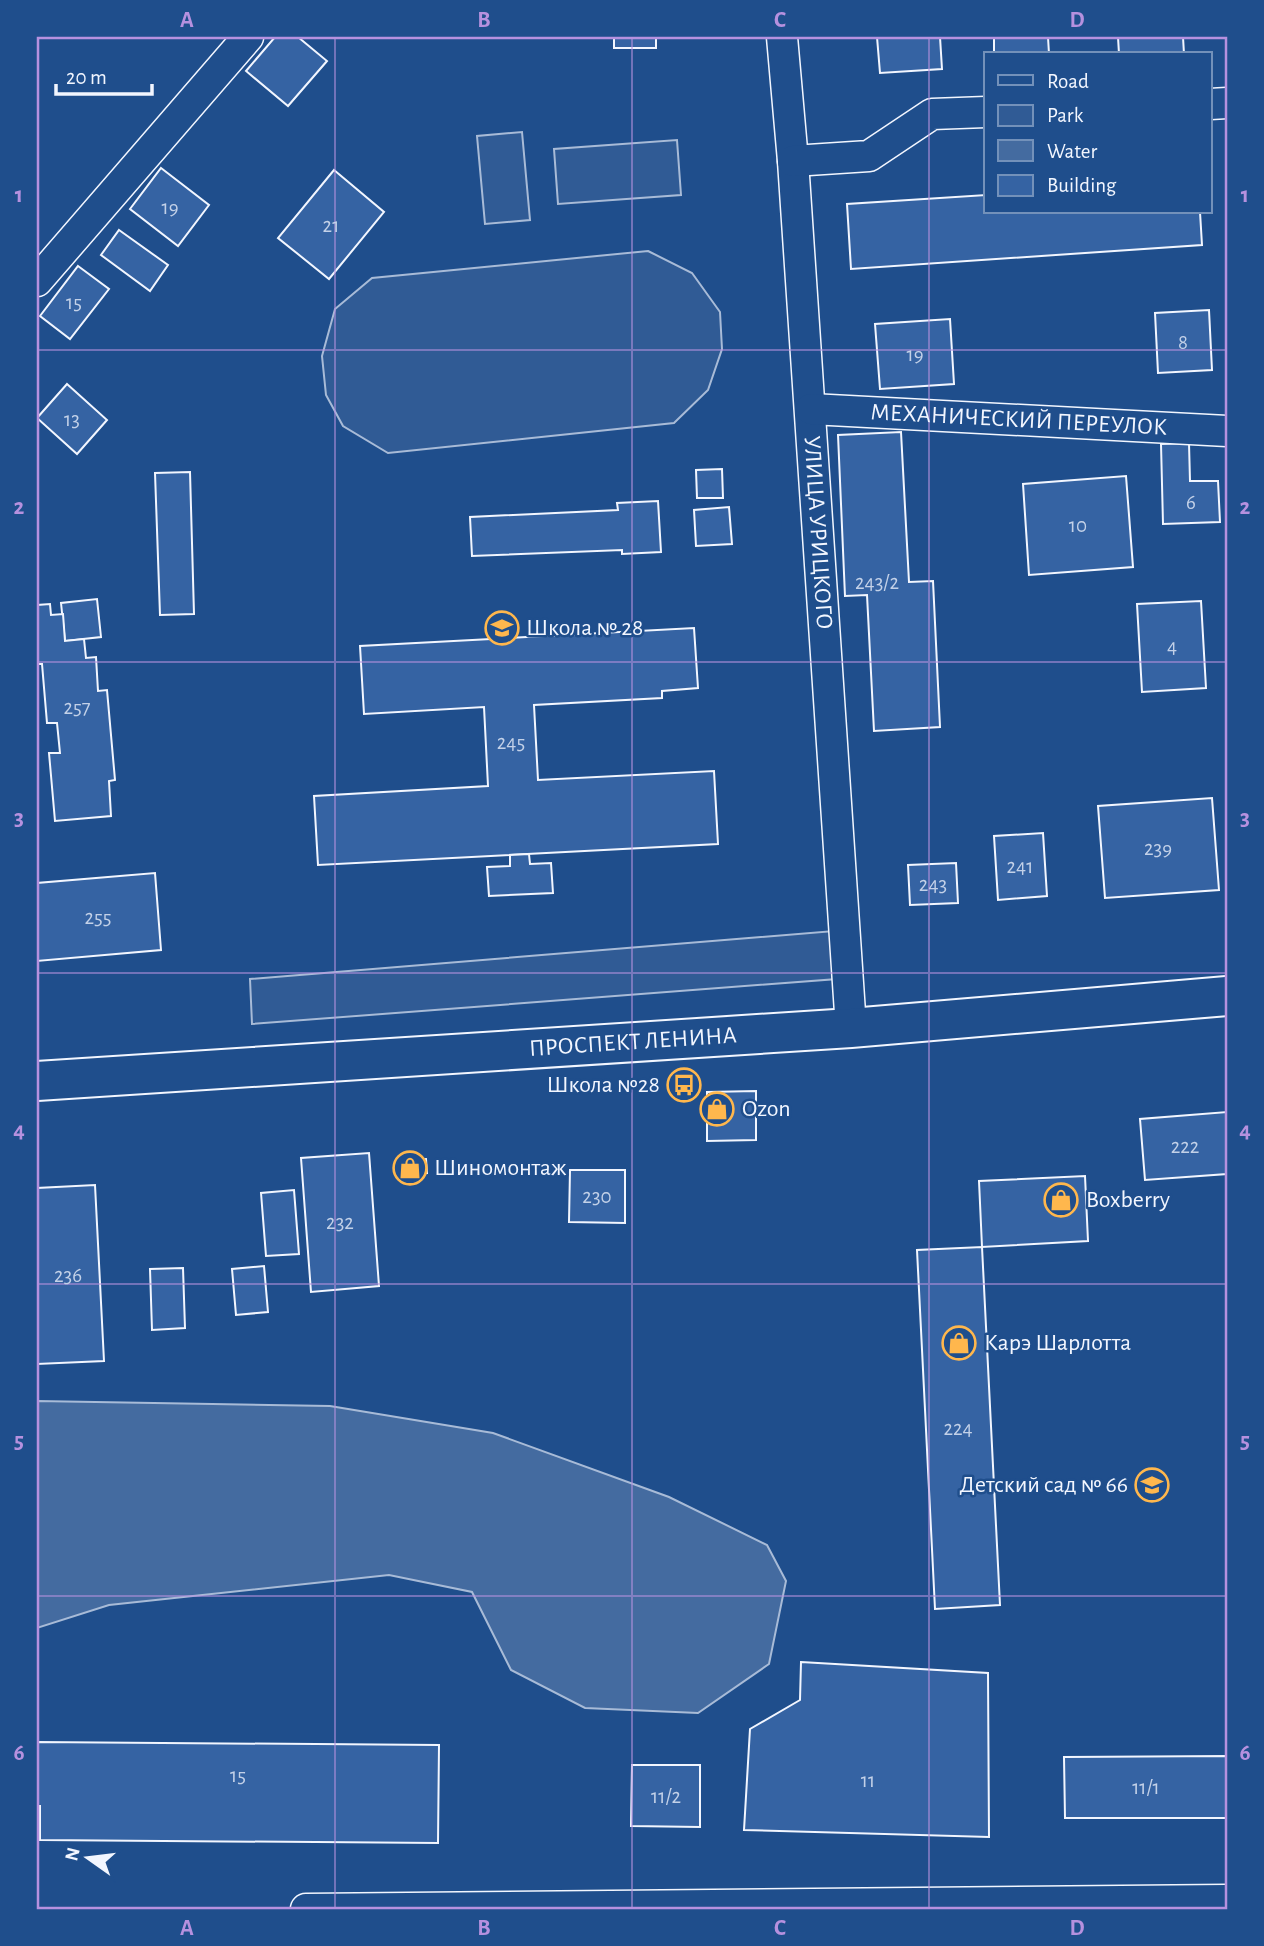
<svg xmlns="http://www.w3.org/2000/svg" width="1264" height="1946" viewBox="0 0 1264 1946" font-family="'Alegreya Sans',sans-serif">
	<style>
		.green { fill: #305b95; stroke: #a8bbd7; stroke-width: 2 }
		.water { fill: #446ba0; stroke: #a8bbd7; stroke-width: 2 }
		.building { fill: #3563a3; stroke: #f2f6ff; stroke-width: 2 }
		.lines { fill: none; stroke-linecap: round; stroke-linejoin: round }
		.minor-casing { stroke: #f2f6ff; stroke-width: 33 }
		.secondary-casing { stroke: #f2f6ff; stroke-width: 42 }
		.minor { stroke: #1f4e8c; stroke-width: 30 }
		.secondary { stroke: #1f4e8c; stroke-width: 38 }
		.grid { fill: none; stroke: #b691df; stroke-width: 2; stroke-opacity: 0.55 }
		.labels { text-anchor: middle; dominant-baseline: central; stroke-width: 5; stroke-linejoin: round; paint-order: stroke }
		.number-label { font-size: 21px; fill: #c3d1e8 }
		.street-label { font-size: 24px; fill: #f2f6ff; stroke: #1f4e8c }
		.poi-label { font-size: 24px; fill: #f2f6ff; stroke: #1f4e8c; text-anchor: start }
		.neatline { fill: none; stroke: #b691df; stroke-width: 2.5 }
		.grid-label { font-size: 23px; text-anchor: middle; font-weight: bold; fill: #b691df }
	</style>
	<rect width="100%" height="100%" fill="#1f4e8c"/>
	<g class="green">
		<path d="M522 132 530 220 485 224 477 136Z"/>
		<path d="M677 140 681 195 558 204 554 149Z"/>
		<path d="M648 251 692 273 720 312 722 349 708 390 674 423 388 453 343 426 326 395 322 356 335 309 372 278Z"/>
		<path d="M834 931 837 979 252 1024 250 979Z"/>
	</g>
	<path class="water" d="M37 1401 330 1406 493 1433 669 1497 767 1545 786 1581 769 1664 698 1713 585 1708 511 1670 472 1592 389 1575 109 1605 37 1628Z"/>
	<g class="building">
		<path d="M275 37H298L327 61 288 106 246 71Z"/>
		<rect x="614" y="37" width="42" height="11"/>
		<path d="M877 37H940L942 69 880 73Z"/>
		<path d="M994 37H1048L1049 54H994Z"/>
		<path d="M1118 37H1183L1184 54H1119Z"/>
		<path d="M161 168 209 205 178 246 130 209Z"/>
		<path d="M334 170 384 212 329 279 278 238Z"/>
		<path d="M986 195V212H1200L1202 245 851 269 847 204Z"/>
		<path d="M119 230 168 265 150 291 101 255Z"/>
		<path d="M78 266 109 289 70 339 40 316Z"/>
		<path d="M1209 310 1212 370 1158 373 1155 313Z"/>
		<path d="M950 319 954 384 880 389 875 324Z"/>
		<path d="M67 384 107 420 77 454 37 418Z"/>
		<path d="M901 432 909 582 933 581 940 727 874 731 867 595 845 596 838 435Z"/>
		<path d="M1189 443 1190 481H1218L1220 522 1163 524 1161 444Z"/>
		<path d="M722 469 723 498H697L696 470Z"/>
		<path d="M190 472 194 614 160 615 155 473Z"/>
		<path d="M1126 476 1133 567 1029 575 1023 484Z"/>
		<path d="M658 501 661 552 622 554V550L472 556 470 517 618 510 617 503Z"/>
		<path d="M729 507 732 544 696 546 694 510Z"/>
		<path d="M97 599 101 637 65 641 61 603Z"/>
		<path d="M1201 601 1206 688 1142 692 1137 604Z"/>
		<path d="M50 604 51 615 63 614 65 641 84 639 86 658 96 657 98 691 107 690 115 780 109 781 111 816 55 821 49 753H60L57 723H47L42 664H37V605Z"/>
		<path d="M694 628 698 688 662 691V698L534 705 538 780 714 771 718 844 318 865 314 796 488 786 484 707 364 714 360 646Z"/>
		<path d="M1212 798 1219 890 1105 898 1098 806Z"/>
		<path d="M1043 833 1047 896 998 900 994 836Z"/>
		<path d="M529 854 530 864 551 863 553 893 489 896 487 867 510 866V855Z"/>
		<path d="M956 863 958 903 910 905 908 865Z"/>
		<path d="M155 873 161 950 37 961V883Z"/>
		<path d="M756 1091V1140L707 1141V1092Z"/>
		<path d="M1227 1112V1174L1145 1180 1140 1119Z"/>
		<path d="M369 1153 379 1286 311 1292 301 1158Z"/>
		<path d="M426 1159 427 1173 399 1175 398 1161Z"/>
		<path d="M570 1170H625V1223L569 1222Z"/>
		<path d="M1085 1176 1088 1241 982 1247 979 1181Z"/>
		<path d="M95 1185 104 1361 37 1364V1188Z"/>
		<path d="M294 1190 299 1254 266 1256 261 1193Z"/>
		<path d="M982 1247 1000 1605 935 1609 917 1250Z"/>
		<path d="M264 1266 268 1312 236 1315 232 1269Z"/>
		<path d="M183 1268 185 1328 152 1330 150 1269Z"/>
		<path d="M801 1662 988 1673 989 1837 744 1830 750 1729 800 1700Z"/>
		<path d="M37 1742 439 1745 438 1843 40 1840V1806H37Z"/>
		<path d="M1227 1756V1818H1065L1064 1757Z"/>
		<path d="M632 1765H700V1827L631 1826Z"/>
	</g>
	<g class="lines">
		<defs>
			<g id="minor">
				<path id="s1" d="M782 37 793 161 851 1028"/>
				<path d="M1210 104 1227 103"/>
				<path d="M793 161 869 156 932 114 986 112"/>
				<path d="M37 281 248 37"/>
				<path id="s2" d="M811 409 1227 431"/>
				<path d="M306 1909 1227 1900"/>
			</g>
			<g id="secondary">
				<path id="s3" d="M37 1081 851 1028 1227 996"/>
			</g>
		</defs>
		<use href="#minor" class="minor-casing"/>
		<use href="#secondary" class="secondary-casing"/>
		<use href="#minor" class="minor"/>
		<use href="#secondary" class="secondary"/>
	</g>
	<path class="grid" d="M335 37V1909M632 37V1909M929 37V1909M37 350H1227M37 662H1227M37 973H1227M37 1284H1227M37 1596H1227"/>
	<defs>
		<symbol id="school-ring" viewBox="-11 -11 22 22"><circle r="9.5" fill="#1f4e8c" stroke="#ffb74d" stroke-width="1.5"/><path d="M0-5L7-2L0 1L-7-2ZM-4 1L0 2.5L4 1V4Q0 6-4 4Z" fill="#ffb74d"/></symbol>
		<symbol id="bus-ring" viewBox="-11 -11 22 22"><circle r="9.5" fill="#1f4e8c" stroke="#ffb74d" stroke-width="1.5"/><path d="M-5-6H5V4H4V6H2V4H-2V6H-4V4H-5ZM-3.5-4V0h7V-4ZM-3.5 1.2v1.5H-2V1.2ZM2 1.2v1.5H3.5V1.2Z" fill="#ffb74d"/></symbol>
		<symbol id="shop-ring" viewBox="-11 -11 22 22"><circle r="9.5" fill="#1f4e8c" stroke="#ffb74d" stroke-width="1.5"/><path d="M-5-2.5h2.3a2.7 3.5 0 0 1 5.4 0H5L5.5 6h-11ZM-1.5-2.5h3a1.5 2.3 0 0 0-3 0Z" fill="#ffb74d"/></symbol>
	</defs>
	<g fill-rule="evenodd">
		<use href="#school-ring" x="483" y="609" width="38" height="38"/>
		<use href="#bus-ring" x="665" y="1066" width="38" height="38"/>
		<use href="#shop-ring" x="698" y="1090" width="38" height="38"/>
		<use href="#shop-ring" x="391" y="1149" width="38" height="38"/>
		<use href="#shop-ring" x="1042" y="1181" width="38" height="38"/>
		<use href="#shop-ring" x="940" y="1324" width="38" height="38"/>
		<use href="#school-ring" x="1133" y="1466" width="38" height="38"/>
	</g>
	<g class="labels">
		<g class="number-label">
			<text x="170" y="207">19</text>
			<text x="331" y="225">21</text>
			<text x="74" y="302">15</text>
			<text x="1183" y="342">8</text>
			<text x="915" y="354">19</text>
			<text x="72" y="419">13</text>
			<text x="1191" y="502">6</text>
			<text x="1078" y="525">10</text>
			<text x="877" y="582">243/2</text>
			<text x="1172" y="646">4</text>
			<text x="77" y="707">257</text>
			<text x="511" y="742">245</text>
			<text x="1158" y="848">239</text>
			<text x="1020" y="866">241</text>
			<text x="933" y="884">243</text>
			<text x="98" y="917">255</text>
			<text x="1185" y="1146">222</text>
			<text x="597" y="1196">230</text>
			<text x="340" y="1222">232</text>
			<text x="68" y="1275">236</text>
			<text x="958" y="1428">224</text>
			<text x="238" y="1775">15</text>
			<text x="868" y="1780">11</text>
			<text x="1146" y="1787">11/1</text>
			<text x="666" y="1796">11/2</text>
		</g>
		<g class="street-label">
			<text stroke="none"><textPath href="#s2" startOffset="208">МЕХАНИЧЕСКИЙ ПЕРЕУЛОК</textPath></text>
			<text stroke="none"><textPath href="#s1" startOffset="497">УЛИЦА УРИЦКОГО</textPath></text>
			<text stroke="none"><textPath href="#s3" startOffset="597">ПРОСПЕКТ ЛЕНИНА</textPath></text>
		</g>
		<g class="poi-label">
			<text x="526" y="628">Школа № 28</text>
			<text x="660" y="1085" text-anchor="end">Школа №28</text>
			<text x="742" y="1109">Ozon</text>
			<text x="434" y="1168">Шиномонтаж</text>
			<text x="1086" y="1200">Boxberry</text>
			<text x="984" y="1343">Карэ Шарлотта</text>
			<text x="1128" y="1485" text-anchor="end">Детский сад № 66</text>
		</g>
	</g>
	<rect width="1264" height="1946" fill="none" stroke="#1f4e8c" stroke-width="77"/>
	<rect x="984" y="52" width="228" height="161" fill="#1f4e8c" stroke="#7391ba" stroke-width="2"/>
	<rect x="998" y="75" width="35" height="10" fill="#1f4e8c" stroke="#7391ba" stroke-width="2"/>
	<text x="1047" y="88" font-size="21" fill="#f2f6ff">Road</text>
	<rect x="998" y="105" width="35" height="21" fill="#305b95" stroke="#7391ba" stroke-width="2"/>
	<text x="1047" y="122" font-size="21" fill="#f2f6ff">Park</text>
	<rect x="998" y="140" width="35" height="21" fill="#446ba0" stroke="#7391ba" stroke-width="2"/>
	<text x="1047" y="158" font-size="21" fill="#f2f6ff">Water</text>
	<rect x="998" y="175" width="35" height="21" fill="#3563a3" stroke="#7391ba" stroke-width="2"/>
	<text x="1047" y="192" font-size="21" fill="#f2f6ff">Building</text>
	<g transform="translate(88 1858) rotate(284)" stroke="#1f4e8c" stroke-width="5" paint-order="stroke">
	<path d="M0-5L12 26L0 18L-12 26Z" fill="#f2f6ff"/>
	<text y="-10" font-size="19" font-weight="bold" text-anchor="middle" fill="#f2f6ff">N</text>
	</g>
	<path d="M56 84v10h96v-10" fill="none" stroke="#f2f6ff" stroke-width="3.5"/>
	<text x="66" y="84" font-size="21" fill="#f2f6ff" stroke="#1f4e8c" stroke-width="5" paint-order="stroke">20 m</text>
	<rect x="38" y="38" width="1188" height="1870" class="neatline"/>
	<g class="grid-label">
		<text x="187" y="27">A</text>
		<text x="484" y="27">B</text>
		<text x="780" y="27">C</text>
		<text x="1077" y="27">D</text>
		<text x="19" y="202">1</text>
		<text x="1245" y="202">1</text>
		<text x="19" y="514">2</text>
		<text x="1245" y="514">2</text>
		<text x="19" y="825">3</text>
		<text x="1245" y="825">3</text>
		<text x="19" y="1137">4</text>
		<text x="1245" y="1137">4</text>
		<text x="19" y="1448">5</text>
		<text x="1245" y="1448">5</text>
		<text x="19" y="1760">6</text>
		<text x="1245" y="1760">6</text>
		<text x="187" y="1935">A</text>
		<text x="484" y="1935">B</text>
		<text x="780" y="1935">C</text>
		<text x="1077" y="1935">D</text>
	</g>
</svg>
